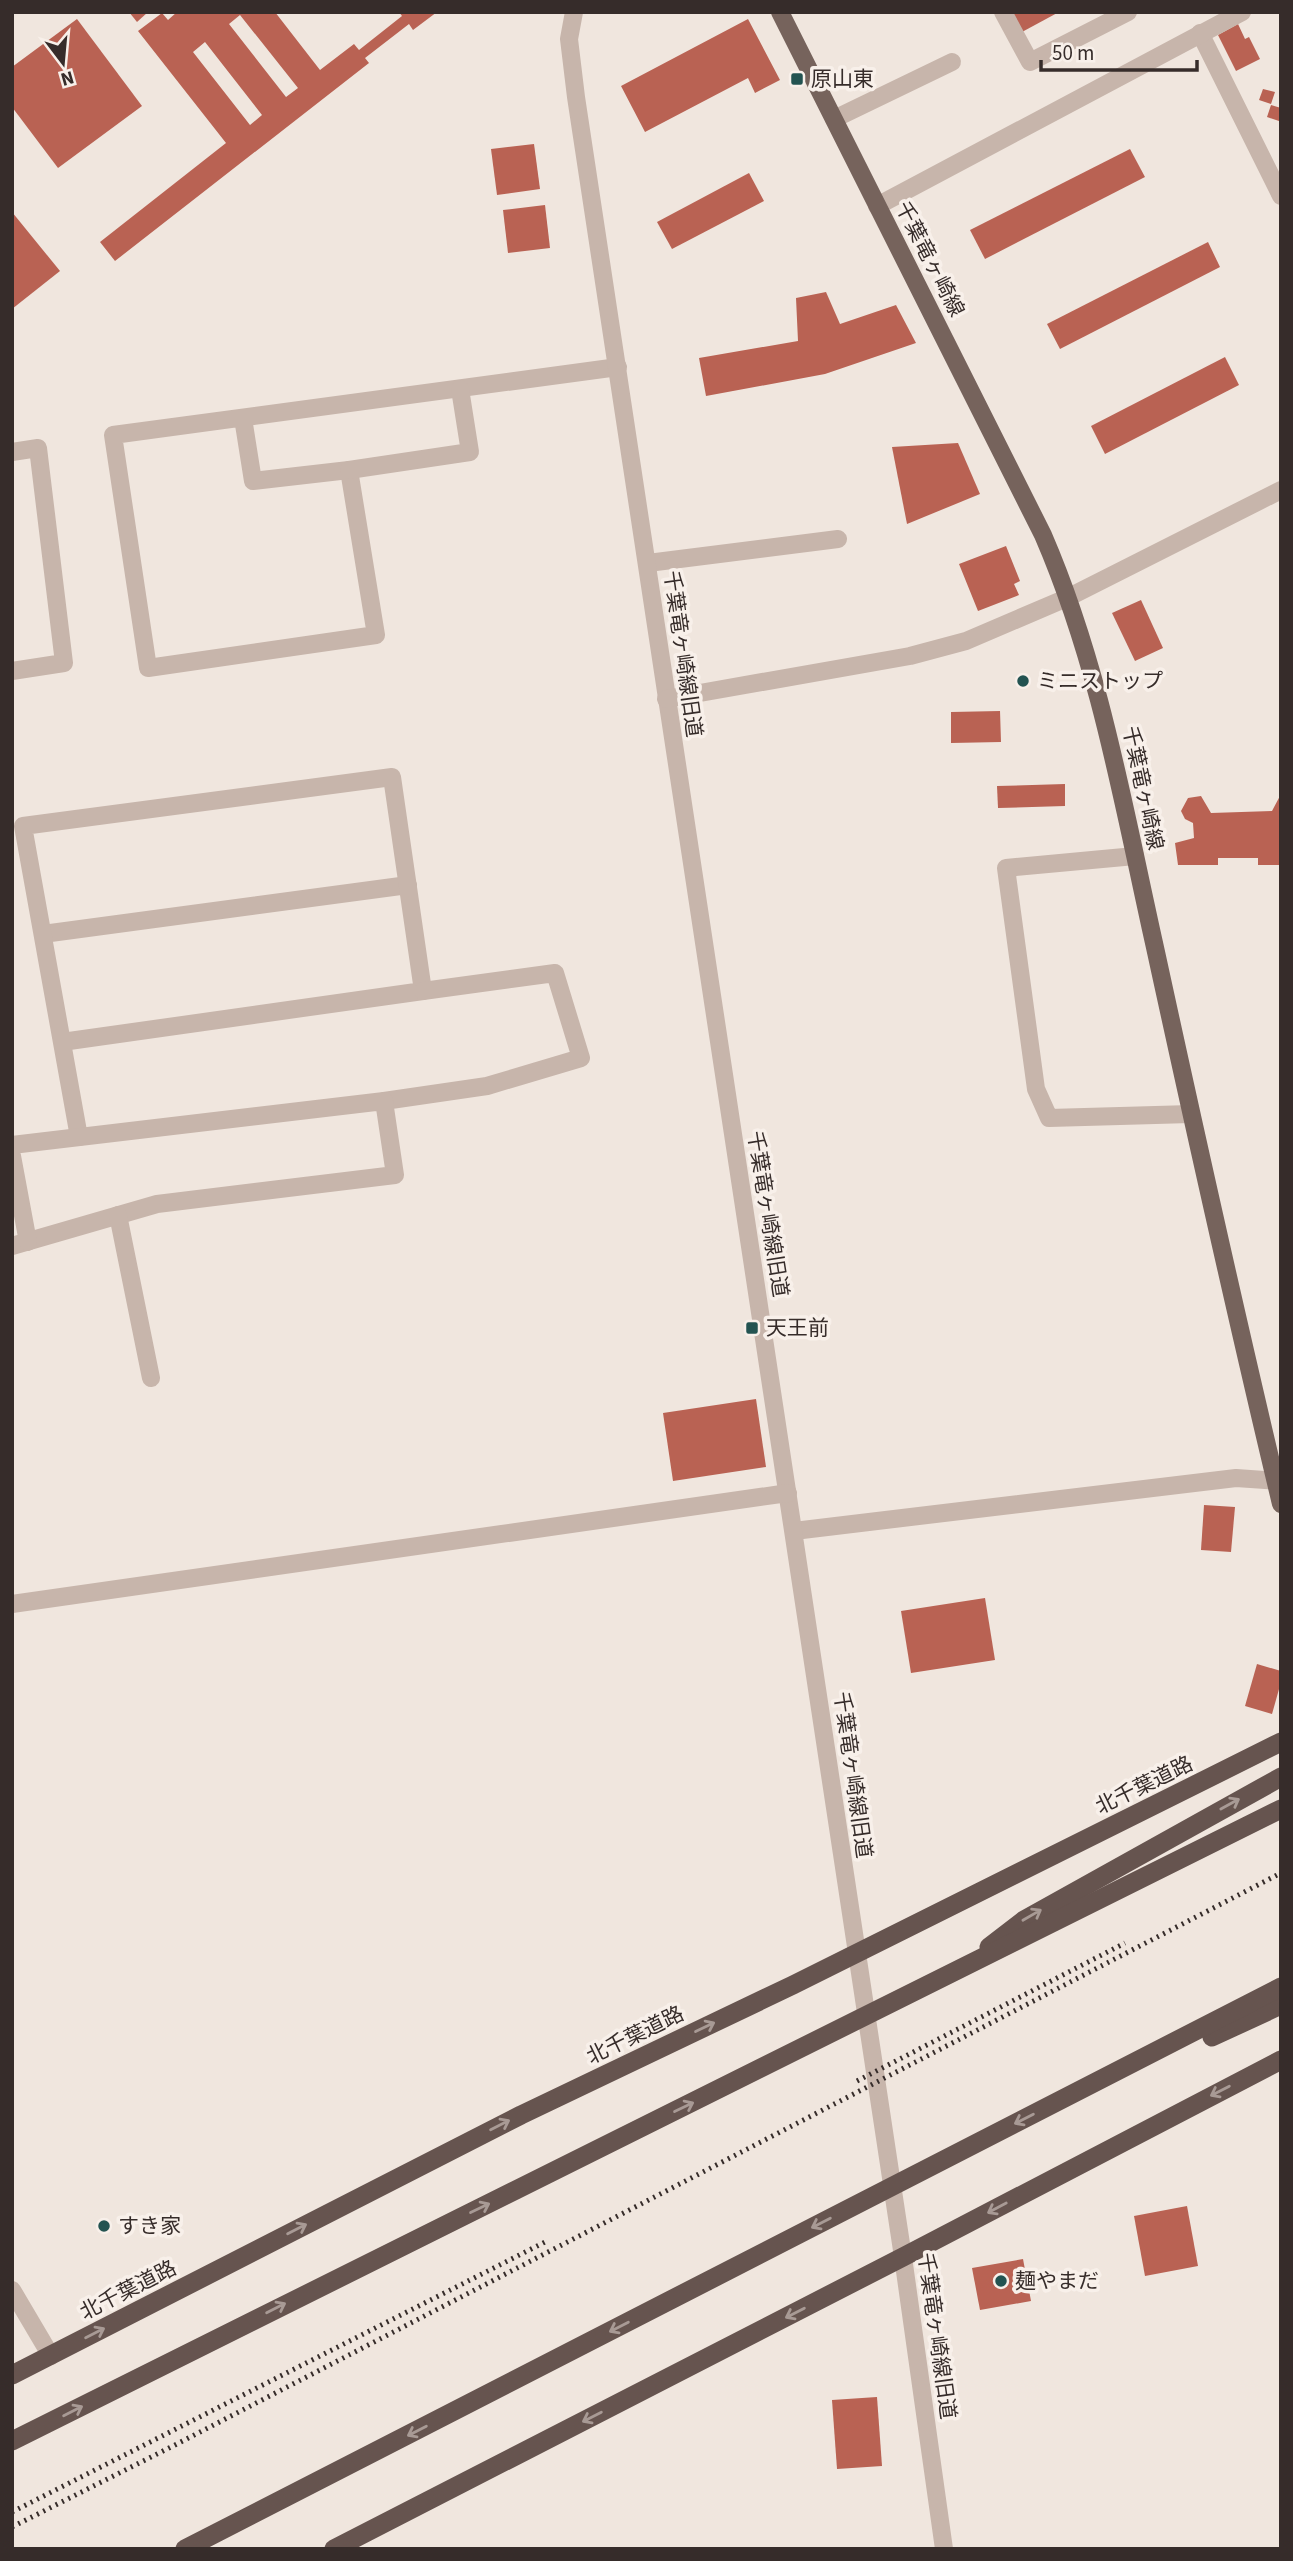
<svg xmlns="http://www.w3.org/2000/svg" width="1293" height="2561" viewBox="0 0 1293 2561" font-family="'Source Sans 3','Noto Sans JP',sans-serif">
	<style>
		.building { fill: #b96253; fill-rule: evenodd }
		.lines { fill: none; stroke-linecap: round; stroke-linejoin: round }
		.minor { stroke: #c7b5ab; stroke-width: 18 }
		.tertiary { stroke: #c7b5ab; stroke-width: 18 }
		.primary { stroke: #76635c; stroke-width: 18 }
		.trunk { stroke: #66544f; stroke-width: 19 }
		.rail { stroke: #362c2a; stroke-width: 5; stroke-dasharray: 2 5; stroke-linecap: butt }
		.oneway { stroke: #a89a95 }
		.poi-dot { fill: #235351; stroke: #f8f0ea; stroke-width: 2.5 }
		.labels { text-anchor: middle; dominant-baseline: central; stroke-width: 7; stroke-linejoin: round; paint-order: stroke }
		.poi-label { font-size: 21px; fill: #362c2a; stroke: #f8f0ea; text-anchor: start }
		.street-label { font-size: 21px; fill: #362c2a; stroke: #f8f0ea }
	</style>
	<rect width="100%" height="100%" fill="#f0e6de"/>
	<g class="building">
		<path d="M129 12H148L137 22Z"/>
		<path d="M177 12H275L320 70 354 44 359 50 402 16 399 12H437L413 30 409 24 365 58 369 63 115 261 100 242 226 143 138 31 162 13 168 20ZM240 15 298 88 286 97 229 24ZM205 42 262 115 250 125 193 52Z"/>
		<path d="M1012 12H1059L1022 32Z"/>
		<path d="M77 19 142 106 58 168 12 107V67Z"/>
		<path d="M748 19 780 80 755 93 748 78 645 132 621 86Z"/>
		<path d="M1238 24 1245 39 1249 37 1260 59 1236 71 1218 35Z"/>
		<path d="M1263 89 1275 92 1271 104 1259 100Z"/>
		<path d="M1271 105 1281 108 1279 121 1267 117Z"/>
		<path d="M534 144 540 189 497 195 491 149Z"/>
		<path d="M1130 149 1145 177 985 259 970 230Z"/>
		<path d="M749 173 764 201 672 249 657 222Z"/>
		<path d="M545 205 550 248 508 253 503 210Z"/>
		<path d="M12 212 60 271 12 309Z"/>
		<path d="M1208 242 1220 267 1060 349 1047 324Z"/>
		<path d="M826 292 840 324 896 305 916 343 825 374 706 396 699 358 798 341 796 298Z"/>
		<path d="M1225 357 1239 385 1105 454 1091 426Z"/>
		<path d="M958 443 980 494 907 524 892 447Z"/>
		<path d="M1006 546 1020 581 1014 584 1019 595 978 611 959 564Z"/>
		<path d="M1141 600 1163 648 1135 661 1112 613Z"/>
		<path d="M1000 711 1001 742 951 743V712Z"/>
		<path d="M1065 784V806L998 808 997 786Z"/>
		<path d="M1281 794V865H1258V858H1218V865H1178L1175 843 1194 838 1193 823 1185 819 1181 811 1188 798 1201 796 1211 813 1272 811Z"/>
		<path d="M756 1399 766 1467 673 1481 663 1413Z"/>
		<path d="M1204 1505 1235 1507 1231 1552 1201 1550Z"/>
		<path d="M985 1598 995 1660 911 1673 901 1611Z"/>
		<path d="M1257 1664 1281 1671V1682L1272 1714 1245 1706Z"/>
		<path d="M1187 2206 1198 2266 1145 2276 1134 2216Z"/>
		<path d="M1023 2259 1031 2301 980 2310 972 2268Z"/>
		<path d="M877 2397 882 2466 837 2469 832 2400Z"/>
	</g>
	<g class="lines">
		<g class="minor">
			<path d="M1003 12 1030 62 1128 12"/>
			<path d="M1200 33 1281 196"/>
			<path d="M834 119 952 62"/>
			<path d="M877 206 1242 12"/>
			<path d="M243 418 253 481 349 470 376 635 148 668 113 435 618 367"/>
			<path d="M12 452 38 448 64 663 12 671"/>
			<path d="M349 470 470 452 460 389"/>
			<path d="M648 563 838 539"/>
			<path d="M1135 856 1006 868 1036 1089 1049 1118 1191 1114"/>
			<path d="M43 934 408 885"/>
			<path d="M62 1042 423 991 392 777 23 826 79 1137"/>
			<path d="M384 1101 487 1086 581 1058 555 973 423 991"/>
			<path d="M12 1145 384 1101 395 1175 157 1204 12 1246"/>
			<path d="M12 1156 28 1242"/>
			<path d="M118 1215 151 1378"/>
			<path d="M794 1531 1236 1478 1281 1481"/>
			<path d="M12 2290 51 2356"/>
		</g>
		<g class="tertiary">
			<path d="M574 12 569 39 576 97 903 2257 944 2549"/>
			<path d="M666 699 910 656 966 641 1069 597 1281 490"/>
			<path d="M12 1604 788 1493"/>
		</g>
		<path class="primary" d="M780 12 1043 535C1101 669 1124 810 1156 952 1196 1136 1237 1320 1281 1504"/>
		<g class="trunk">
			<path d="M989 1947 1024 1920 1281 1777"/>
			<path d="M1212 2037 1281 2005"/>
			<path d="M12 2375 521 2115 793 1985 1281 1742"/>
			<path d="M12 2441C434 2228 859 2023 1281 1809"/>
			<path d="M185 2549 1281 1987"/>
			<path d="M334 2549 903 2257 1281 2060"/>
		</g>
		<g class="rail">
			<path d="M857 2081 1125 1943"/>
			<path d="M12 2512 549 2240"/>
			<path d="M12 2527 173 2446 1281 1873"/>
		</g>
	</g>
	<defs><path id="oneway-shaft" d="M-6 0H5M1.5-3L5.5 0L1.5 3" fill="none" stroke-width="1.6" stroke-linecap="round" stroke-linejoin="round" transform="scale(1.75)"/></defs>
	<g class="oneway">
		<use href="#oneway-shaft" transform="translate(1230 1804) rotate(-29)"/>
		<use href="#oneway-shaft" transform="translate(1032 1915) rotate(-30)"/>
		<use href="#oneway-shaft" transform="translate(705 2027) rotate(-26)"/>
		<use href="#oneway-shaft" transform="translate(1220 2091) rotate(153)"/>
		<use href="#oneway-shaft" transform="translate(684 2107) rotate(-26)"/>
		<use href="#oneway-shaft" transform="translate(1024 2119) rotate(153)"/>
		<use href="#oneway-shaft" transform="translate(500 2125) rotate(-27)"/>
		<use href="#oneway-shaft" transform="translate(480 2208) rotate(-26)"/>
		<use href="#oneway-shaft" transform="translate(997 2208) rotate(152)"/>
		<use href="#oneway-shaft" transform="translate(821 2223) rotate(153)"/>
		<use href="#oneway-shaft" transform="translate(297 2229) rotate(-27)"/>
		<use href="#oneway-shaft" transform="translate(276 2308) rotate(-27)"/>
		<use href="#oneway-shaft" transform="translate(795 2313) rotate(153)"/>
		<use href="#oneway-shaft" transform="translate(619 2327) rotate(153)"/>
		<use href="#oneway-shaft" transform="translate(95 2333) rotate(-27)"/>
		<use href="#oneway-shaft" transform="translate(73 2411) rotate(-27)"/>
		<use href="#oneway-shaft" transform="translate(592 2417) rotate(153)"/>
		<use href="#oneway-shaft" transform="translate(417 2431) rotate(153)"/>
	</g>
	<g class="poi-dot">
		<rect x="790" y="72" width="14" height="14" rx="3.5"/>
		<circle cx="1023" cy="681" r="7"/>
		<rect x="745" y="1321" width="14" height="14" rx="3.5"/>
		<circle cx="104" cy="2226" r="7"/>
		<circle cx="1001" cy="2281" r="7"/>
	</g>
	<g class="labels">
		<g class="poi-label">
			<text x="811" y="79">原山東</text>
			<text x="1037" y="681">ミニストップ</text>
			<text x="766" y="1328">天王前</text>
			<text x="118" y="2226">すき家</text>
			<text x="1015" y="2281">麺やまだ</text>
		</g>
		<g class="street-label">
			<text transform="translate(930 259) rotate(63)">千葉竜ヶ崎線</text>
			<text transform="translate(683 654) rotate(82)">千葉竜ヶ崎線旧道</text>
			<text transform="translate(1143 788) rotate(78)">千葉竜ヶ崎線</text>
			<text transform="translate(768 1214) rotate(81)">千葉竜ヶ崎線旧道</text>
			<text transform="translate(853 1775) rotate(82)">千葉竜ヶ崎線旧道</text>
			<text transform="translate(1144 1785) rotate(-26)">北千葉道路</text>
			<text transform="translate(635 2035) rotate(-26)">北千葉道路</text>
			<text transform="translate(128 2290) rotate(-27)">北千葉道路</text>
			<text transform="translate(937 2336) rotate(82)">千葉竜ヶ崎線旧道</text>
		</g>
	</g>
	<rect width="1293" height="2561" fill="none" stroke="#362c2a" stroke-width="28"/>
	<g transform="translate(63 63) rotate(164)" stroke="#f8f0ea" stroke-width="5" paint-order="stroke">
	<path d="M0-5L12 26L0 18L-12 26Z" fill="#362c2a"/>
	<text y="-10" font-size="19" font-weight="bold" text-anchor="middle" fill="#362c2a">N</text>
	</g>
	<path d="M1041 60v10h156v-10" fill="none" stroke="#362c2a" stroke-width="3.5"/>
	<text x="1052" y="60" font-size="21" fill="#362c2a" stroke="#f8f0ea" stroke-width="5" paint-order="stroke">50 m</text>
</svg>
